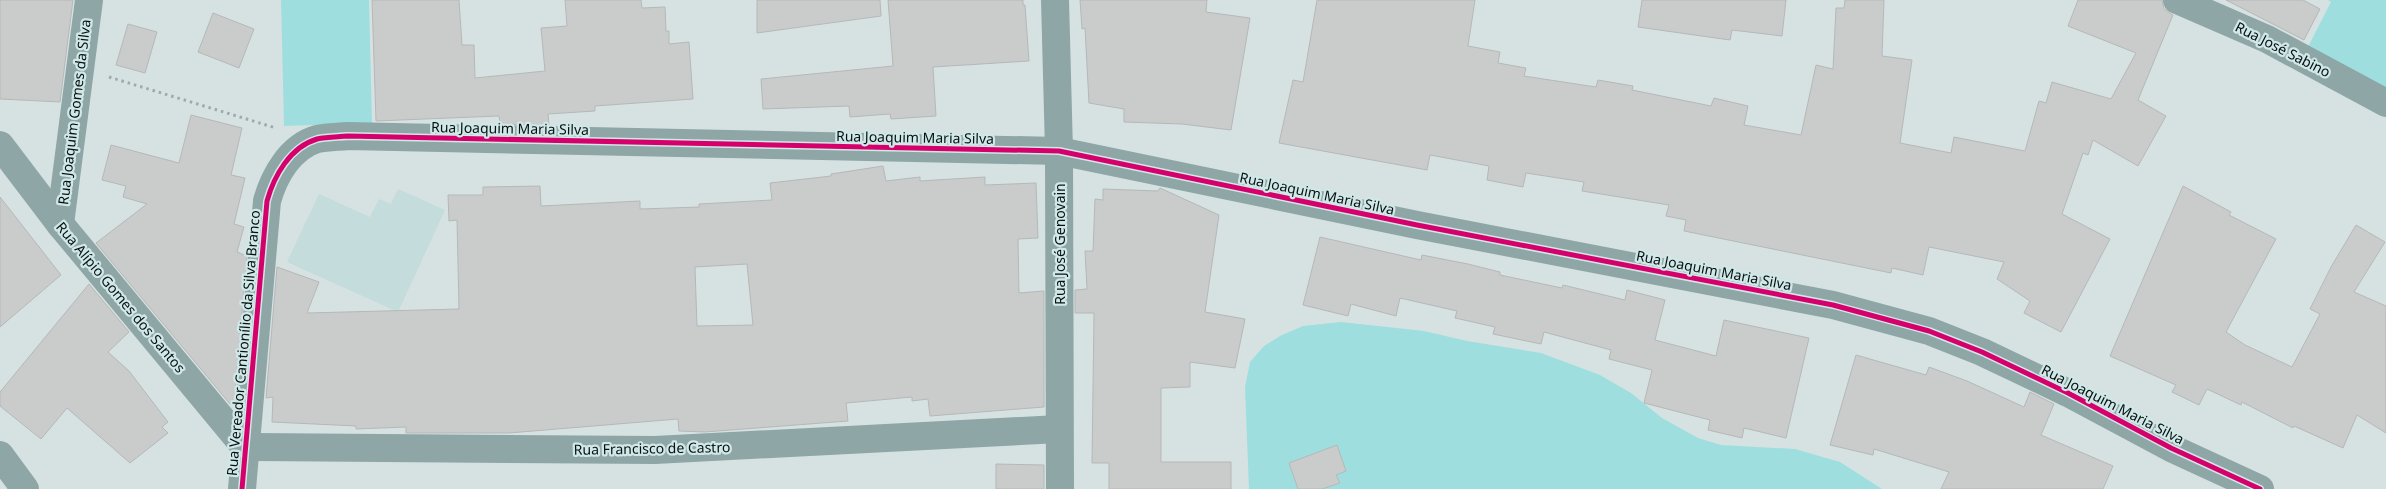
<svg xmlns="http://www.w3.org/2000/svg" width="2386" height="489" viewBox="0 0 2386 489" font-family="'Noto Sans',sans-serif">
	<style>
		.built { fill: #c4dcdc }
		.green { fill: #9ededf }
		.building { fill: #cacbcb; stroke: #b6b8b8; fill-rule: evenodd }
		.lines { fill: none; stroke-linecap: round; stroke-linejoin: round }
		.path { stroke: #9aabab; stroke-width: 3; stroke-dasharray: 2.5 4; stroke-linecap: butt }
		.street { stroke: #8fa6a6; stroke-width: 28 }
		.cycleway-casing { stroke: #d0e8e8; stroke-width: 8 }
		.cycleway { stroke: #d6006c; stroke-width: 5 }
		.labels { text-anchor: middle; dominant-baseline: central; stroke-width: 4.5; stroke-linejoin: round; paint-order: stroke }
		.street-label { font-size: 14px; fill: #081010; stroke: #d0e8e8 }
	</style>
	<rect width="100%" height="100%" fill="#d6e2e2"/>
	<path class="built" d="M398 189 445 210 398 312 287 262 319 194 370 217 379 199 391 204Z"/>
	<g class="green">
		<path d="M281 0H369L372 123 284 126Z"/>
		<path d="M2328 0H2386V90L2307 49 2331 2Z"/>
		<path d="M1341 322 1424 331 1467 341 1541 353 1600 375 1631 393 1662 418 1698 438 1721 445 1795 449 1840 462 1882 489H1249L1245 387 1250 362 1264 346 1280 336 1303 326Z"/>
	</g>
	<g class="building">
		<path d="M0 0H73L60 102 0 99Z"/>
		<path d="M372 0H459L462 45H474L475 78 545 71 541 28 567 26 565 0H641L642 8 665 7 666 31H669V44L689 42 693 99 595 106V111L548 114 549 125 500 124 499 116 376 121Z"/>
		<path d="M757 0H880L881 16 757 33Z"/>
		<path d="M888 0H1023V5H1025L1029 61 933 67 936 116 891 119 890 114 850 117 849 106 763 109 761 79 893 66Z"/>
		<path d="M1080 0H1207L1206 12 1250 18 1231 130 1182 124 1124 122V109L1089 103 1085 28 1082 29Z"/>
		<path d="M1317 0H1475L1468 46 1500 52 1498 63 1526 68 1524 76 1596 87 1598 80 1633 86 1632 90 1711 106 1714 98 1748 106 1744 125 1801 135 1816 65 1833 69 1836 8H1844L1845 0H1884L1882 56 1912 60 1900 143 1951 153 1954 137 2025 151 2039 101 2046 103 2052 82 2111 99 2136 53 2068 26 2078 0H2162L2164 9 2173 15 2138 100 2166 116 2138 166 2093 140 2088 155 2083 153 2062 214 2110 239 2061 332 2024 313 2030 301 1997 279 2004 262 1929 247 1923 275 1892 268 1891 273 1684 231 1686 220 1666 216 1669 205 1582 191 1584 182 1526 173 1523 187 1487 180 1489 166 1430 155 1427 170 1279 143 1293 80 1303 82Z"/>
		<path d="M1642 0H1786L1782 36 1732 30 1730 40 1638 27Z"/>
		<path d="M2226 0H2303L2320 9 2304 40Z"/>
		<path d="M213 13 254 29 239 68 198 52Z"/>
		<path d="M128 24 157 32 145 73 116 65Z"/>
		<path d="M191 115 242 128 231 175 245 178 234 224 244 227 237 252 247 256 234 404H230L96 243 147 204 123 197 126 186 102 180 111 145 179 163Z"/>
		<path d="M883 166 886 181 920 177V181L985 177V185L1036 183 1038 238 1018 239 1019 293 1044 291V407L930 416 928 399 912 401V397L846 403 848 421 705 432 679 431 678 419 509 433H406V427L356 429V426L272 422 273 397 266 398 277 267 319 282 307 313 459 309 457 220 449 221 448 195H483V187L540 186 541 206 640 201V209L699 207V204L772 200 770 183 831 176V174ZM747 264 753 325 697 326 695 267Z"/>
		<path d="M2183 186 2231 212 2229 215 2276 239 2226 332 2245 345 2292 367 2320 314 2310 309 2331 267 2356 225 2385 242 2354 292 2386 306V433L2357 415 2343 448 2294 426 2293 428 2242 402 2241 405 2207 389 2199 405 2172 392 2176 385 2110 356Z"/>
		<path d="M1160 188 1219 215 1205 312 1245 319 1235 368 1190 362V387L1161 388V462H1231V489H1109V463H1092L1094 313H1075V290L1087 289 1085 251H1093L1095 199 1103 200V189L1158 191Z"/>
		<path d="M0 197 61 275 0 327Z"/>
		<path d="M1320 237 1421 260 1422 255 1468 264 1500 272V275L1562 288 1563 285 1625 300 1627 290 1665 300 1655 340 1716 356 1724 320 1809 338 1786 438 1744 428 1742 438 1708 430 1710 420 1644 403 1652 370 1609 359 1611 350 1544 332 1541 344 1493 334 1495 327 1455 318 1457 311 1400 298 1396 316 1351 304 1348 316 1303 305Z"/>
		<path d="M89 284 129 332 108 352 129 371 168 422 162 427 168 433 130 463 67 408 41 439 0 406V392Z"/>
		<path d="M1856 355 1926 375 1929 367 1967 381 2024 407 2030 392 2054 404 2041 435 2113 466 2103 489H1941L1949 472 1874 449 1873 455 1830 445Z"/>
		<path d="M1337 445 1346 471 1336 475 1340 483 1322 489H1298L1289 463Z"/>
		<path d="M996 464 1044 465V489H996Z"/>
	</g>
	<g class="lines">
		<path class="path" d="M109 77 276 128"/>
		<g class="street">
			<path d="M1055 0 1059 151 1060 489"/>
			<path d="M2177 0 2267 39 2386 103"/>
			<path d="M0 145 60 224 245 447 655 450 1059 429"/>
			<path d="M60 224 89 0"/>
			<path d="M0 455 25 489"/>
			<path d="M242 489 267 201C274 176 290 147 317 139 327 137 338 137 348 136L1059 151 1417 225 1833 305 1929 331 1982 352 2068 393 2171 448 2260 489"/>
		</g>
		<defs>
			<path id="cycleway" d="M242 489 267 201C274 176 290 147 317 139 327 137 338 137 348 136L1059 151 1417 225 1833 305 1929 331 1982 352 2068 393 2171 448 2260 489"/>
		</defs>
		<use href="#cycleway" class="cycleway-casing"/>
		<use href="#cycleway" class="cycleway"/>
	</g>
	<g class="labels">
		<g class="street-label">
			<text transform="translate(2283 49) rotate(27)">Rua José Sabino</text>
			<text transform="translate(74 112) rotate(-83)">Rua Joaquim Gomes da Silva</text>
			<text transform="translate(510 128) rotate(1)">Rua Joaquim Maria Silva</text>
			<text transform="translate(915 137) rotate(1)">Rua Joaquim Maria Silva</text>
			<text transform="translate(1317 193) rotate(12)">Rua Joaquim Maria Silva</text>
			<text transform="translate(1059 244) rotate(-90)">Rua José Genovain</text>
			<text transform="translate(1714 270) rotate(11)">Rua Joaquim Maria Silva</text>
			<text transform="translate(121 297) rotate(50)">Rua Alípio Gomes dos Santos</text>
			<text transform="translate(243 343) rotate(-85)">Rua Vereador Cantionílio da Silva Branco</text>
			<text transform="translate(2113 404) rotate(27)">Rua Joaquim Maria Silva</text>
			<text transform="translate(652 448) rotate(-1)">Rua Francisco de Castro</text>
		</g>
	</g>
</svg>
